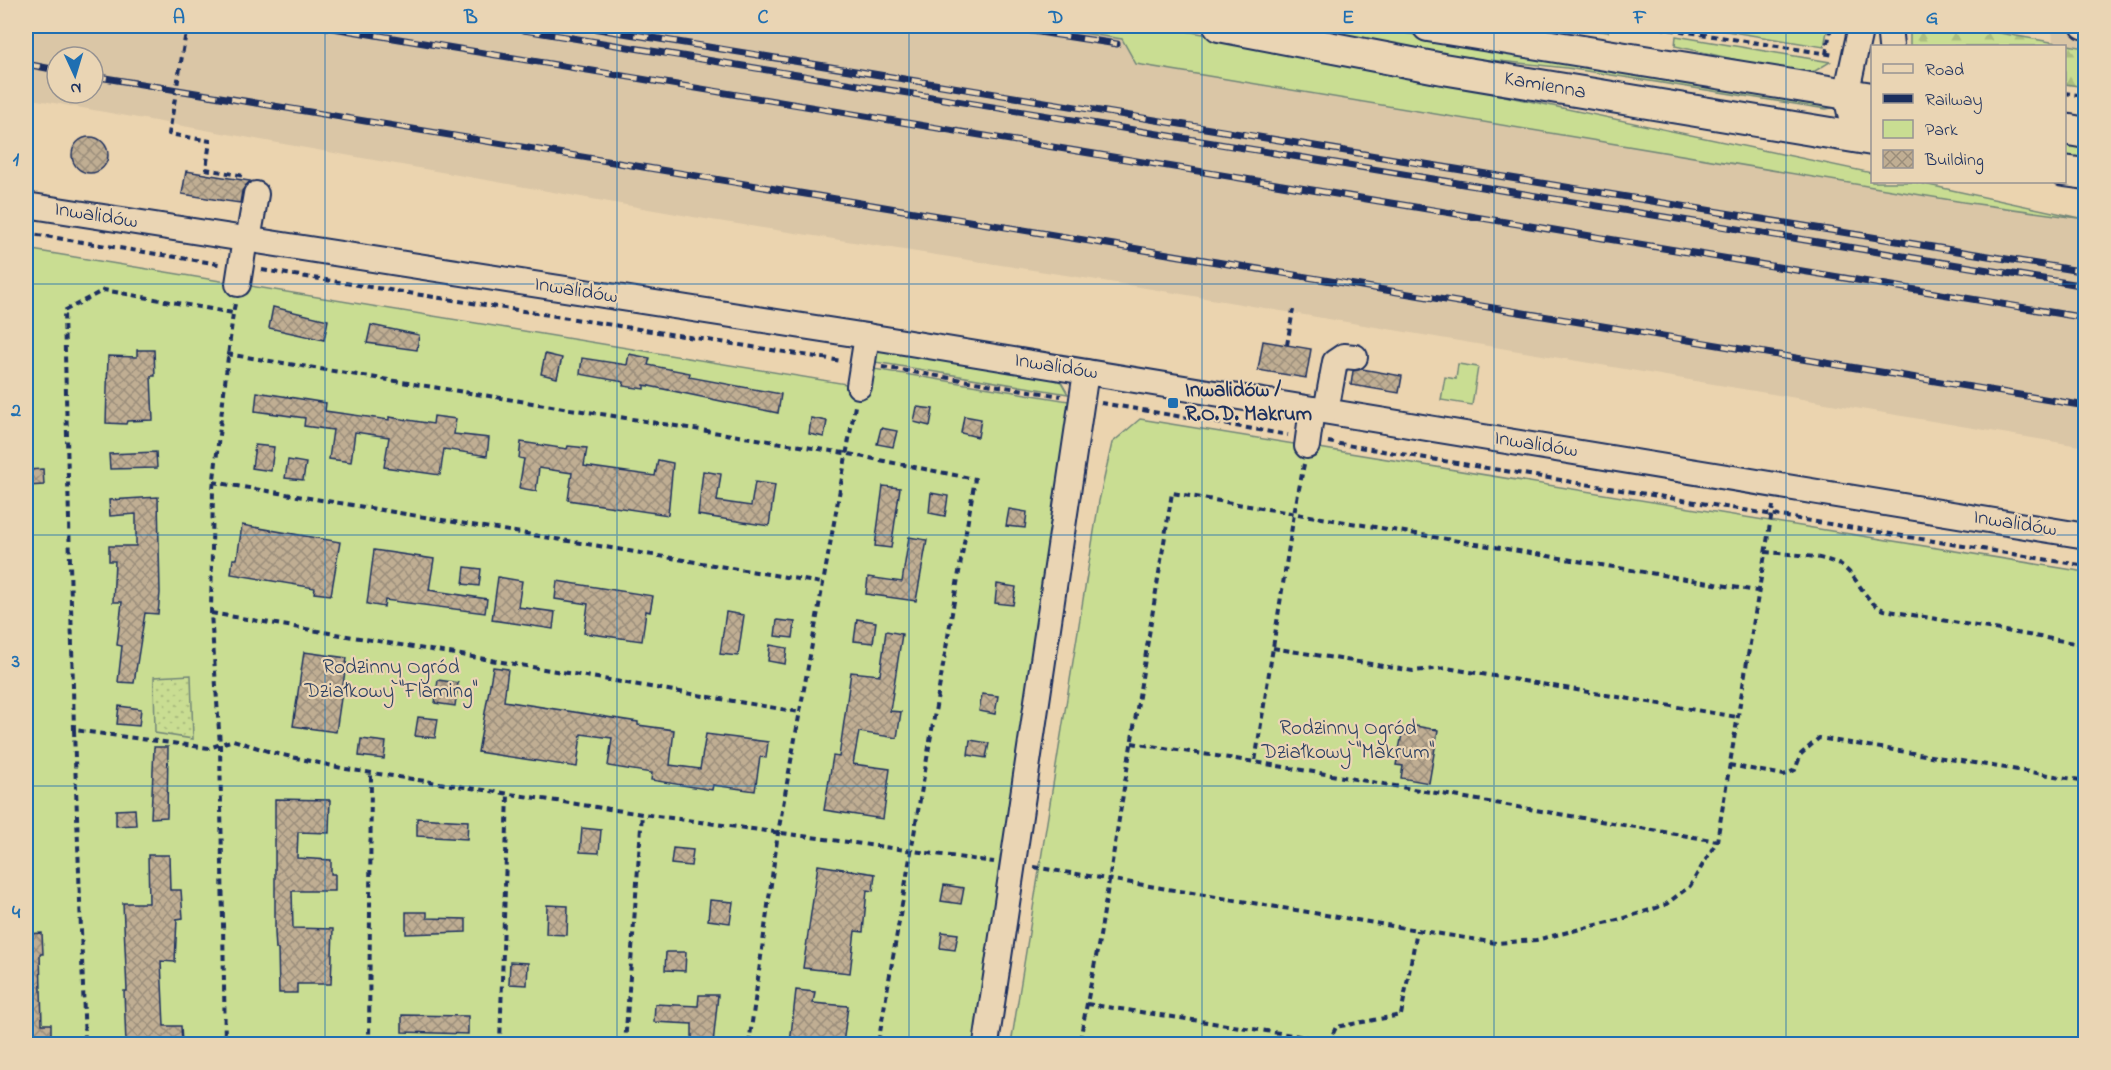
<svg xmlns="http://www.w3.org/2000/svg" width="2111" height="1070" viewBox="0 0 2111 1070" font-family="'Indie Flower',sans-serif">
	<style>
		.built { fill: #dac6a6; fill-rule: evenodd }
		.green { fill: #c9dd92; stroke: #728678; stroke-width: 1.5 }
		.forest { fill: url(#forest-firs); stroke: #728678; stroke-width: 1.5 }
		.park { fill: url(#park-dots); stroke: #728678; stroke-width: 1.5 }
		.building { fill: url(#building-cross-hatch); stroke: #1b2f5e; stroke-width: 1.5 }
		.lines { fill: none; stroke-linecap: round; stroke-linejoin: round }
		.minor-casing { stroke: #1b2f5e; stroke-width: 28 }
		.major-casing { stroke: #1b2f5e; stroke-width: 34 }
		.path { stroke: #1b2f5e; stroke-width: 4; stroke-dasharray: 6 4.5; stroke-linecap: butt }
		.minor { stroke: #ead5b4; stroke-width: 24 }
		.major { stroke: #ead5b4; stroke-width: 30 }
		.rail-casing { stroke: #1b2f5e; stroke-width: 7 }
		.rail { stroke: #ead5b4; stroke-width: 4.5; stroke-dasharray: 14; stroke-linecap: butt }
		.grid { fill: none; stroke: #1f6fb2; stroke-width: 1.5; stroke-opacity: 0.55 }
		.poi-dot { fill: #1f6fb2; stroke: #ead5b4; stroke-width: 2 }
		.labels { text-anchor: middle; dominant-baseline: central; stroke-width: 4.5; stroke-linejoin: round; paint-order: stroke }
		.street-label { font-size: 21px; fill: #1b2f5e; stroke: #ead5b4 }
		.poi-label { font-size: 21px; font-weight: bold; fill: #1b2f5e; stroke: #ead5b4; text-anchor: start }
		.park-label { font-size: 21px; fill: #2c4063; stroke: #ead5b4 }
		.neatline { fill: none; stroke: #1f6fb2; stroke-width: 2 }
		.grid-label { font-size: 20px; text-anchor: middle; font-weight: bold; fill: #1f6fb2 }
	</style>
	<defs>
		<pattern id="forest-firs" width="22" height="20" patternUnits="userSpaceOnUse" patternTransform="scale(1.5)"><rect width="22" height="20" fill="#c9dd92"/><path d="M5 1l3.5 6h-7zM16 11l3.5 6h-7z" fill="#acbe80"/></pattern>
		<pattern id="park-dots" width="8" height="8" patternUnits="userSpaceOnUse" patternTransform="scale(1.5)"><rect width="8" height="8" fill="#c9dd92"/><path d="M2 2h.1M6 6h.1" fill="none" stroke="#acbe80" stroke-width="1.8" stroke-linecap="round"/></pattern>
		<pattern id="building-cross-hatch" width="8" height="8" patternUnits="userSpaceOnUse" patternTransform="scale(1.5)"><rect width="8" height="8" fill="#c0ae93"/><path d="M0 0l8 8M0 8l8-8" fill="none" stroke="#9b8e7b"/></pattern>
	</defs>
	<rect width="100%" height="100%" fill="#ebd4af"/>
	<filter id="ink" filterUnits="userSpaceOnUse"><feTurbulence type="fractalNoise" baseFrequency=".0167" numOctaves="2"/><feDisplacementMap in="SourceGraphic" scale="12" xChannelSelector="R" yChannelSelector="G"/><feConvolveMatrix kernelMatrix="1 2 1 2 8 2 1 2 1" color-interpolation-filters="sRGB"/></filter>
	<g filter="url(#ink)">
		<g class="built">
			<path d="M26 26H1035L1122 39 1963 202 2085 219V447L1116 283 699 218 26 98ZM57 57H93V93H57Z"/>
			<path d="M2052 26H2085V48L2053 42Z"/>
		</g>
		<g class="green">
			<path d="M1036 26H1155L1228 38 1872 173V182H1915L2085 219 1963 202 1136 64 1122 39Z"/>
			<path d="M1274 26H1360L1839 103 1837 107 1826 109 1567 68 1451 56Z"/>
			<path d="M1566 26H1610L1608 32Z"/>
			<path d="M1696 26H1828L1824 47Z"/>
			<path d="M1676 36 1830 62 1815 71 1799 74 1675 46Z"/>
			<path d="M2064 142 2085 145V164L2065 161Z"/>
			<path d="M26 249 864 387 868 368 1069 401 977 1044H26Z"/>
			<path d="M876 350 1051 378 1061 382 1068 394 869 361Z"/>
			<path d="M1458 364 1478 367 1472 405 1441 400 1445 377 1456 379Z"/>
			<path d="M1140 419 2085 572V1044H1011L1099 501 1112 443Z"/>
		</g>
		<path class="forest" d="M1910 26H1960L2085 48V87L2065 84 2064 46H1910Z"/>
		<path class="park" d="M191 675 193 739 155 733 154 677Z"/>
		<g class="building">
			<circle cx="90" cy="155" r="18"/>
			<path d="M186 171 223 177 250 181 242 191 240 203 219 200 182 194Z"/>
			<path d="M273 307 328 320 324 340 269 328Z"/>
			<path d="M371 325 419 335 417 350 367 343Z"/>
			<path d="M1263 341 1311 349 1306 378 1258 370Z"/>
			<path d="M137 350H154L155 376H151L153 420 127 421 126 424 106 423 108 356 137 357Z"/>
			<path d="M545 354 562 358 557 378 541 374Z"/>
			<path d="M629 354 650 358 648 365 690 373 689 377 781 394 778 413 644 385V389L623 386 624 382 580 374 582 358 627 365Z"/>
			<path d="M1362 369 1402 376 1399 393 1351 385 1353 371Z"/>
			<path d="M257 392 326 403 325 411 389 420V417L433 424 434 416 456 419 454 434 489 438 487 456 444 449 440 475 384 467 389 437 355 432 351 462 329 459 333 430 304 426 305 418 255 411Z"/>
			<path d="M917 407 933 409 930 426 914 422Z"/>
			<path d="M964 416 981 419 978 437 961 433Z"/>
			<path d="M811 418 827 421 824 437 809 434Z"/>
			<path d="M881 428 897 431 893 447 877 444Z"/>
			<path d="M521 442 567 449 568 446 587 448 584 466 655 476 658 460 673 463 668 515 568 500 572 473 539 468 536 491 519 488 524 459 519 458Z"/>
			<path d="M255 445 274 447 271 471 252 468Z"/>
			<path d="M156 452 157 468 110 469 109 454Z"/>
			<path d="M288 460 306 463 303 480 285 478Z"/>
			<path d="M43 469 44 485 26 486V470Z"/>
			<path d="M703 471 721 474 717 501 751 506 755 482 775 485 769 526 698 515Z"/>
			<path d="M883 486 900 488 891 548 875 546Z"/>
			<path d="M931 493 948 496 945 516 929 513Z"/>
			<path d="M158 497 160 593 158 614 145 613 134 683 118 682 122 646 117 645 122 602H113L115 561H109V546H136V514L110 516 109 500Z"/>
			<path d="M1009 509 1027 512 1025 528 1006 526Z"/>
			<path d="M242 525 340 542 331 595 314 593 315 588 231 574 233 559H237Z"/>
			<path d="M909 537 927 540 916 601 866 594 868 577 902 582Z"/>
			<path d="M374 550 434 559 429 590 487 599 485 613 385 600 384 607 367 604Z"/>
			<path d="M465 567 481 569 479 586 463 584Z"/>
			<path d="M498 577 522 581 518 607 555 612 553 629 492 620Z"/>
			<path d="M557 581 653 596 650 612 646 611 642 641 584 633 588 604 555 599Z"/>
			<path d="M997 584 1016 587 1013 605 995 603Z"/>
			<path d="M726 612 744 615 738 656 720 654Z"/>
			<path d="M857 619 876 622 873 643 854 641Z"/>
			<path d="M777 620 795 622 793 638 775 636Z"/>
			<path d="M886 631 902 634 890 711 901 712 897 738 859 732 853 764 890 769 883 819 824 810 833 756 839 757 851 672 880 675Z"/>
			<path d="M770 645 787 648 785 664 768 661Z"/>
			<path d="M304 652 347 658 336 732 293 726Z"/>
			<path d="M493 667 508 669 504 701 638 722V725L674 730 670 765 700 769 706 734 768 742 766 758 760 757 755 791 713 785 712 790 651 780 652 773 608 766 612 738 581 734 577 767 478 752Z"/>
			<path d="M438 680 458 683 455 706 435 703Z"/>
			<path d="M982 694 998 696 995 714 979 711Z"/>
			<path d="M119 706 141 709 139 726 117 724Z"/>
			<path d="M418 717 438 719 435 738 415 736Z"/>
			<path d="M1410 725 1438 730 1429 783 1401 778 1403 766 1396 765 1402 734 1408 735Z"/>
			<path d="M361 739 386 742 384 759 359 756Z"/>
			<path d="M970 740 989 743 986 758 968 755Z"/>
			<path d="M154 747H168L167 817 151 818Z"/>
			<path d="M275 799 330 800 329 833 298 832 297 858 331 860V874H335V891H292L293 928 333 929 331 984H297V993H279L278 949H276L275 933Z"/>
			<path d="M135 809 136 825 116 826V810Z"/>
			<path d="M417 818 468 821 467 839 417 836Z"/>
			<path d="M582 828 601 830 599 853 580 852Z"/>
			<path d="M673 848 693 850 691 866 671 864Z"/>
			<path d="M148 855H169L170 890H181L183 918 177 919 175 962 161 961 164 1026H181L182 1044H126L124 991H127L123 903H149Z"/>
			<path d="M818 865 875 874 873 891 867 890 863 932 855 931 850 973 803 968Z"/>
			<path d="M944 885 964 888 961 904 941 901Z"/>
			<path d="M710 900 733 902 730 923 708 920Z"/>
			<path d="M547 905 568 906 567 935 546 934Z"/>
			<path d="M406 912H427V918L466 919V932L406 934Z"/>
			<path d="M942 932 958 934 955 950 940 948Z"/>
			<path d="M42 933 43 954H40L42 1024H51V1044H26V934Z"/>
			<path d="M666 952H686L685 971 665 970Z"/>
			<path d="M510 962 528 963 527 985 509 984Z"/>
			<path d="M796 990 815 992 813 1003 848 1006 843 1044H790Z"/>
			<path d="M699 995H718L713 1044H692V1024L654 1022 655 1004 698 1006Z"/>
			<path d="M402 1015 468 1016V1034L402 1032Z"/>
		</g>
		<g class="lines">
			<defs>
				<g id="minor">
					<path d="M1889 26 1891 46"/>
					<path d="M2083 26 2086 27"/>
					<path d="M1855 137 1846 95 1861 26"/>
					<path d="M1855 137 1872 114"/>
					<path d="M26 205 867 336 2086 536"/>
					<path d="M248 240 256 194"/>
					<path d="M238 284 245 239"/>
					<path d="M859 386 867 336"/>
					<path d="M1326 411 1335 362 1344 356 1355 357"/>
					<path d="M1307 446 1312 409"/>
					<path d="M986 1044 1086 372"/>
				</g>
				<g id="major">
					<path d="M1219 26 1443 69 1872 140"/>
					<path d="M1428 26 1872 98"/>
					<path d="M2064 129 2086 133"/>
					<path d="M2064 171 2086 174"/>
				</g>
			</defs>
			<use href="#minor" class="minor-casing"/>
			<use href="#major" class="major-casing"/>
			<g class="path">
				<path d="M187 26 169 134 210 141 206 169 244 176"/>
				<path d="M1649 26 1835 55"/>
				<path d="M1826 54 1831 26"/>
				<path d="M2064 93 2086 96"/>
				<path d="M26 233 219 264"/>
				<path d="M262 270 842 361"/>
				<path d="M235 304 233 313 104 290 64 311 74 730 209 748 233 740 274 753 346 769 642 814 994 862"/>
				<path d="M1287 345 1293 310"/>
				<path d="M227 354 844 453 975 479 878 1044"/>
				<path d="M882 367 1061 396"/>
				<path d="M1101 403 1288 435"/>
				<path d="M1328 442 2086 566"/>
				<path d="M1304 464 1294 514 1255 762 1717 841"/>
				<path d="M213 482 822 583"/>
				<path d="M1765 552C1786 554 1827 555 1843 567 1860 579 1864 602 1884 610L2086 645"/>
				<path d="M211 613 799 712"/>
				<path d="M1273 648 1413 671 1447 668 1737 717"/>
				<path d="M74 730 85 1044"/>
				<path d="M1132 743 1255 762"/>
				<path d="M1729 765 1784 775 1795 770 1801 754 1819 738 2086 781"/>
				<path d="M1034 867 1496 943 1536 940 1625 918 1665 905 1690 886 1717 841 1773 506"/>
				<path d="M1087 1004 1326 1040 1331 1038 1336 1027 1401 1015 1417 930"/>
				<path d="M1080 1040 1100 936 1172 493 1757 591"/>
				<path d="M225 1044 220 745 211 613 213 488 233 313"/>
				<path d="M369 1044 371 773"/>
				<path d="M500 1044 508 794"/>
				<path d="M625 1044 642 814"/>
				<path d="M749 1044 778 833 855 406"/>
			</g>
			<use href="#minor" class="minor"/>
			<use href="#major" class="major"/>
			<defs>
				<g id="rail">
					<path d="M321 26 2086 318"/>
					<path d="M499 26 2086 286"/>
					<path d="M580 26 2086 272"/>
					<path d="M999 26 1117 44"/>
					<path d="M26 64 57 70"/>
					<path d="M93 76 2086 406"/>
				</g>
			</defs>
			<use href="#rail" class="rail-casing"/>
			<use href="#rail" class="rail"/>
		</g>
	</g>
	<path class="grid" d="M325 26V1044M617 26V1044M909 26V1044M1202 26V1044M1494 26V1044M1786 26V1044M26 284H2086M26 535H2086M26 786H2086"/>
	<rect class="poi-dot" x="1167" y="397" width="12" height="12" rx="3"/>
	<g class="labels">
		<g class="street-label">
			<text transform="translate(1545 86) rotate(10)">Kamienna</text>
			<text transform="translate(96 216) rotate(9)">Inwalidów</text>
			<text transform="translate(576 291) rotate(9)">Inwalidów</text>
			<text transform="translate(1056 367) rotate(9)">Inwalidów</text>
			<text transform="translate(1536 445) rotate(9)">Inwalidów</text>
			<text transform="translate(2015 524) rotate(9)">Inwalidów</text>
		</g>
		<g class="poi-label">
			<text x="1185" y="391">Inwalidów /<tspan x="1185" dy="24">R.O.D. Makrum</tspan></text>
		</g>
		<g class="park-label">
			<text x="391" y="668">Rodzinny Ogród<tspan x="391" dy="24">Działkowy "Flaming"</tspan></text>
			<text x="1348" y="729">Rodzinny Ogród<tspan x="1348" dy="24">Działkowy "Makrum"</tspan></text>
		</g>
	</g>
	<rect width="2111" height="1070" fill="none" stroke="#ead5b4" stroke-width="66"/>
	<rect x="1871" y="45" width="195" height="138" fill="#ead5b4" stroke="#979392" stroke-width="1.5"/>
	<rect x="1883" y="64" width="30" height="9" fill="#ead5b4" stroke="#979392" stroke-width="1.5"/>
	<text x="1925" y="75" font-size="18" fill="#1b2f5e">Road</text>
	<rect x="1883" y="94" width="30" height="9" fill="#1b2f5e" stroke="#979392" stroke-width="1.5"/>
	<text x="1925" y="105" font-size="18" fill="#1b2f5e">Railway</text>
	<rect x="1883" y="120" width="30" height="18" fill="#c9dd92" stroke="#979392" stroke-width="1.5"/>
	<text x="1925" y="135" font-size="18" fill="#1b2f5e">Park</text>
	<rect x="1883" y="150" width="30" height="18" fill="url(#building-cross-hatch)" stroke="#979392" stroke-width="1.5"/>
	<text x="1925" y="165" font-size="18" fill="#1b2f5e">Building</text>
	<g transform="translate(75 75) rotate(176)"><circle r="28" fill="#ead5b4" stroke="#979392" stroke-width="1.5"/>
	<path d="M0-4.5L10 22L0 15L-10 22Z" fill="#1f6fb2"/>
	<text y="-9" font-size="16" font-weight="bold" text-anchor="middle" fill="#1b2f5e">N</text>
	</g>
	<rect x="33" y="33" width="2045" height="1004" class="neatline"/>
	<g class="grid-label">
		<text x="179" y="23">A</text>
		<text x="471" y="23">B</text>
		<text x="763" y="23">C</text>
		<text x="1056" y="23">D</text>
		<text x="1348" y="23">E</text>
		<text x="1640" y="23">F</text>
		<text x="1932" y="23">G</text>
		<text x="16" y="165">1</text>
		<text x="16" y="416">2</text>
		<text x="16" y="667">3</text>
		<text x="16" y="918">4</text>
	</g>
</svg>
